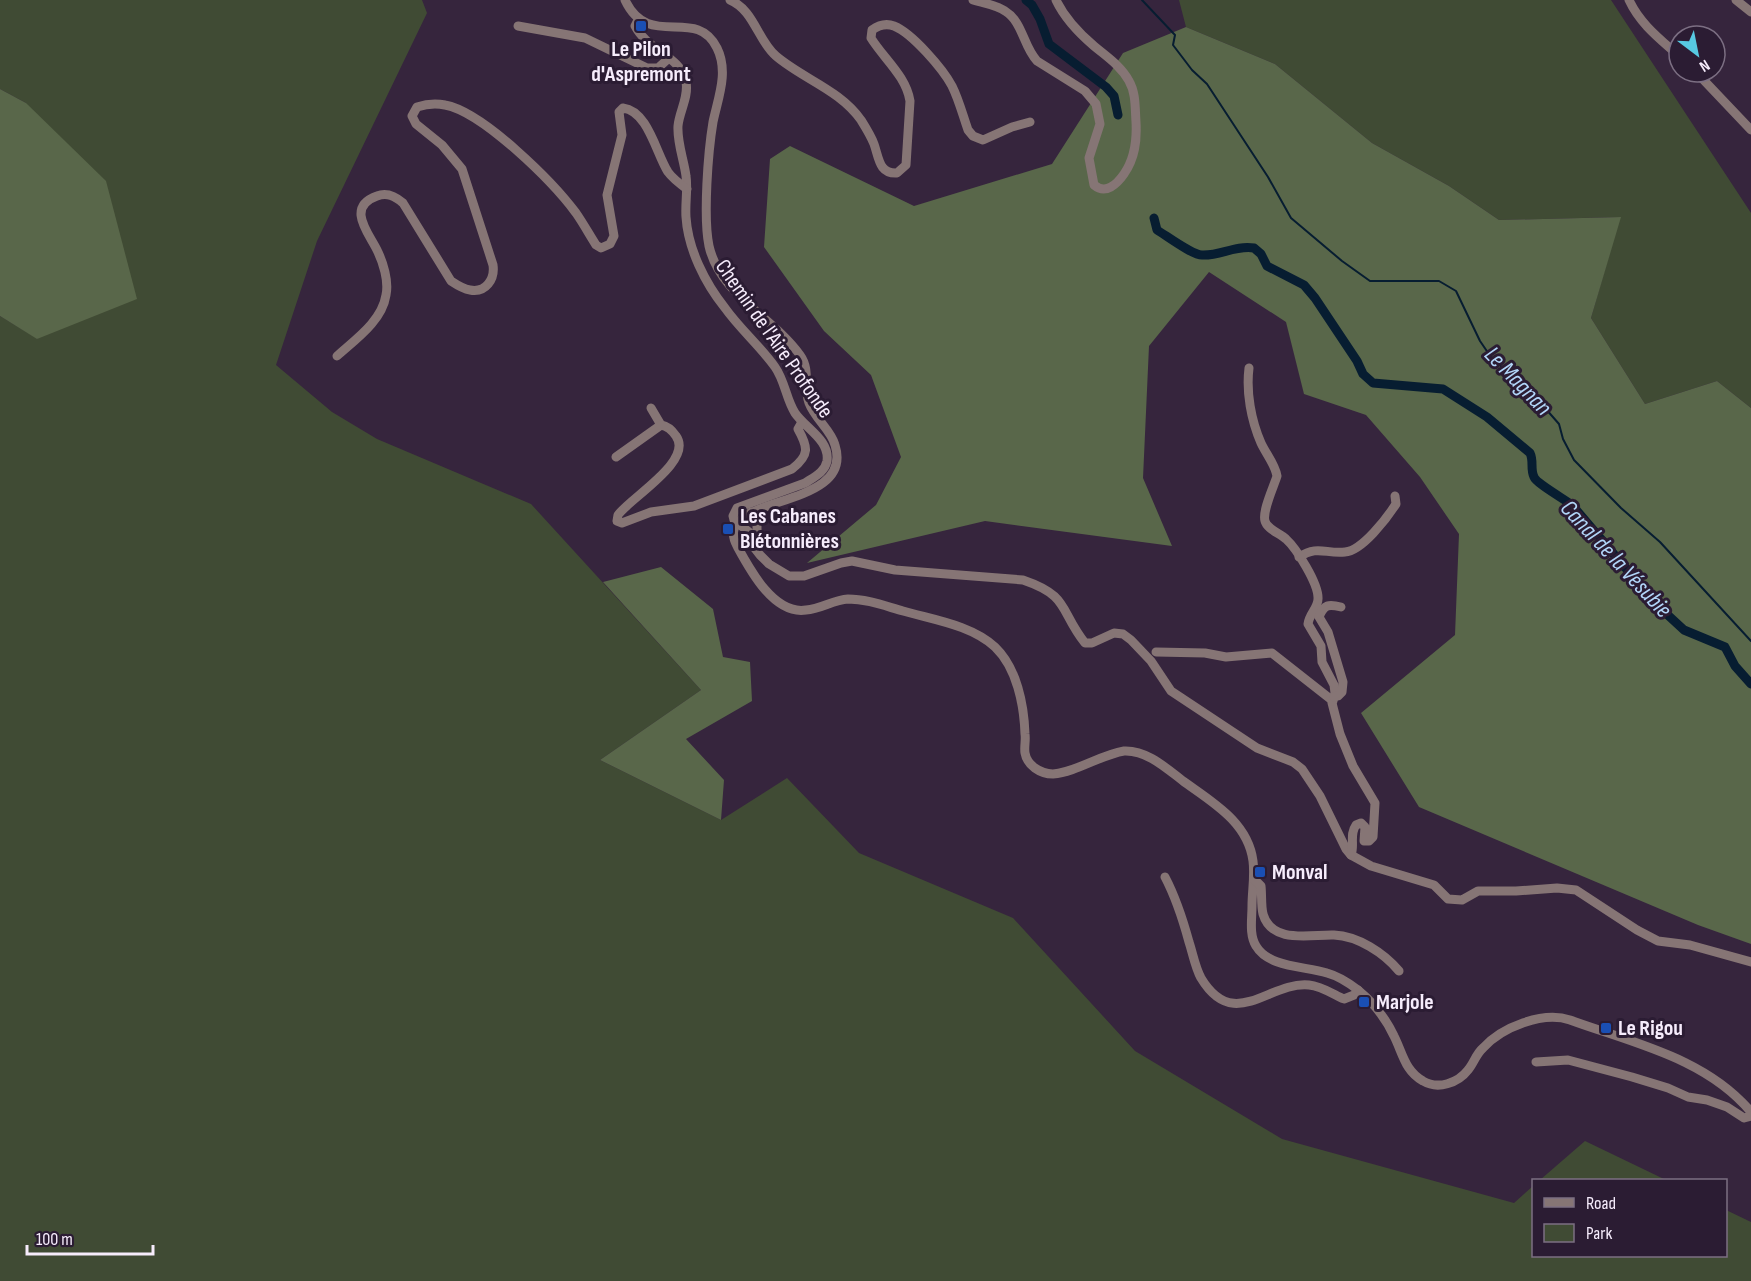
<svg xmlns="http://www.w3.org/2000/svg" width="1751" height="1281" viewBox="0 0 1751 1281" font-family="'Sofia Sans Condensed',sans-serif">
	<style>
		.green { fill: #404b34 }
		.forest { fill: #59674a }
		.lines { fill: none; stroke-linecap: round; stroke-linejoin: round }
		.stream { stroke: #071d31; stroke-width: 2 }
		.canal { stroke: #071d31; stroke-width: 9 }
		.minor { stroke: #867575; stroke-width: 9 }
		.transit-dot { fill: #1a4fb4; stroke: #2b1c33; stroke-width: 2 }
		.labels { text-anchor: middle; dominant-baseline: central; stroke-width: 6; stroke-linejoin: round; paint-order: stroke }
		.poi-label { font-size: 22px; font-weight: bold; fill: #f6ecfc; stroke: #2b1c33; text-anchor: start }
		.street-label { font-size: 22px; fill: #f6ecfc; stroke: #2b1c33 }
		.water-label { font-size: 24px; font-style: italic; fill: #b1d5f8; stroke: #2b1c33 }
	</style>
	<rect width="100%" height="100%" fill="#36253d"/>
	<g class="green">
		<path d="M0 0H422L427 13 317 241 276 365 332 412 377 439 531 504 701 690 600 760 721 820 787 778 859 853 1013 918 1135 1051 1282 1139 1514 1203 1533 1186 1534 1256H1726V1210L1751 1222V1281H0V316L38 339 26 103 0 89Z"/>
		<path d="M1179 0H1611L1751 213V408L1717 381 1645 404 1591 318 1620 217 1499 220 1449 186 1372 143 1275 64 1186 27Z"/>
		<path d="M1585 1141 1666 1180H1540Z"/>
	</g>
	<g class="forest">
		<path d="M1186 27 1275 64 1372 143 1449 186 1499 220 1621 217 1591 318 1645 404 1717 381 1751 408V944L1698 925 1419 807 1361 713 1455 635 1459 534 1420 477 1366 415 1304 394 1286 322 1209 272 1149 346 1143 478 1172 546 985 521 807 563 876 505 901 457 871 375 824 331 764 247 770 159 790 146 914 206 1052 164 1123 53Z"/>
		<path d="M0 89 26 103 106 181 137 299 37 339 0 316Z"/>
		<path d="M661 567 713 609 723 657 750 662 752 701 686 739 724 780 721 820 600 760 701 690 603 582Z"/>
	</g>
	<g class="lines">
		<path class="stream" d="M1142 0 1175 35 1173 45 1192 70 1207 84 1268 177 1291 218 1342 261 1370 281H1439L1456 291 1480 341 1493 360 1525 385 1559 424 1563 439 1574 460 1621 508 1660 542 1751 641"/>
		<g class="canal">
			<path d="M1026 0 1032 5 1040 19 1049 44 1106 87 1114 96 1118 115"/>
			<path d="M1154 218 1157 230C1167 236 1192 255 1202 255 1220 256 1235 245 1254 248L1261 254 1267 266 1304 285 1315 298 1357 361 1363 374 1373 383 1443 389 1487 417 1530 453C1534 461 1530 469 1534 477 1536 483 1564 499 1572 505L1658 606 1684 630 1725 647 1735 666 1751 684"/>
		</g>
		<g class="minor">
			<path d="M625 0C649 51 696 5 717 48 729 72 718 98 713 122 708 152 703 217 709 246 720 295 773 317 800 355 811 370 803 387 809 403 815 419 831 430 835 445 856 512 709 493 737 546 750 570 774 615 806 610 821 609 833 600 848 599 867 599 885 606 903 611 934 620 971 625 995 647 1017 668 1024 705 1025 734 1026 740 1024 747 1025 753 1027 765 1040 774 1053 774 1077 772 1100 755 1124 751 1147 750 1166 768 1183 781 1212 802 1248 822 1253 861 1255 876 1252 891 1252 906 1252 919 1249 935 1256 946 1269 968 1305 966 1327 973 1338 976 1349 983 1358 990 1374 1003 1386 1019 1394 1036 1403 1054 1405 1071 1423 1081 1438 1090 1458 1083 1468 1070 1474 1063 1476 1054 1483 1048 1502 1027 1543 1011 1570 1020 1633 1043 1706 1058 1751 1112"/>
			<path d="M730 0C754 10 758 41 776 56 803 79 840 90 861 120 866 128 871 136 874 144 879 158 879 174 897 173L906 165 910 101C906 76 884 59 871 38L872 30C879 25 886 23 894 26 912 33 943 69 952 86 959 100 963 116 968 130L973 136 983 140 1012 127 1030 122"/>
			<path d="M973 0C983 3 996 5 1005 11 1023 22 1023 46 1037 61L1085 91 1096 104 1100 124 1089 158 1094 185C1106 195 1117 184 1124 174 1135 158 1137 141 1136 122 1135 108 1136 93 1129 81 1121 66 1107 57 1094 46 1080 34 1064 17 1056 0"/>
			<path d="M1629 0C1640 24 1660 39 1679 56"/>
			<path d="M1736 0 1751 12"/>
			<path d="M638 20 635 26C648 51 681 56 686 82 689 97 679 112 678 126 677 143 684 160 686 176 688 189 685 203 686 217 688 249 705 283 725 308 740 329 760 346 775 367 785 381 786 399 795 413 805 428 830 440 827 461 825 472 814 477 805 483L737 508 733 516 734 520 749 532 753 546 760 555 769 564 789 576H804L841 563 852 561 895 570 1023 580C1070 596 1059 610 1085 643H1092L1114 633 1123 634 1131 640 1151 661 1171 691 1257 748 1293 762 1302 769 1320 796 1346 849 1351 855 1371 866 1434 885 1448 899 1462 900 1478 891H1516L1557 888 1576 890 1637 930 1658 941 1690 945 1751 962"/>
			<path d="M518 26 585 38 647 68H658L669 58"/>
			<path d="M1696 72 1751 130"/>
			<path d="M337 356C356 339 382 321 386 295 389 281 383 262 377 250 368 232 346 207 377 196 387 192 395 196 403 203L451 281C457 285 463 289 470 290 486 293 495 279 493 265L462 169 442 145 416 124 412 116 417 107C426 104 436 103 445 105 483 112 553 182 576 213 583 223 589 234 596 245L601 248 610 244 614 236 607 195 622 135 619 112 623 108C648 111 656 153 668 172 673 179 680 184 687 189"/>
			<path d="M1249 368C1246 392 1251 420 1261 443 1266 454 1275 464 1277 476 1274 486 1262 511 1265 521 1267 529 1279 533 1286 539 1296 548 1319 584 1318 599 1318 608 1309 614 1308 624L1321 646 1322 662 1334 685 1335 693 1332 703 1340 734 1353 766 1375 803 1373 837 1369 841H1364L1365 827 1361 823 1356 825C1349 835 1355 845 1351 855"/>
			<path d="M651 408 661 425"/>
			<path d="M616 457 661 425C667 426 672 430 676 436 694 461 630 498 618 515L617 521 622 523 651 512 694 506 792 469C810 455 808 447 798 429L802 422"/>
			<path d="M751 512 757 521V549"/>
			<path d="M1299 557C1318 545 1325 554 1345 552 1362 551 1387 518 1396 504L1395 496"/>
			<path d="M1156 652 1205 653 1226 657 1272 653 1333 701"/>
			<path d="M1334 697 1338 696 1342 692 1343 682 1328 632 1319 617C1324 604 1329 604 1341 607"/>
			<path d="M1165 877C1176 898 1183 920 1189 942 1193 954 1195 967 1201 978 1234 1033 1269 981 1309 985 1321 986 1333 994 1344 999L1354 995 1358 990"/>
			<path d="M1254 879 1261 886C1262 895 1261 906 1263 914 1272 945 1312 934 1334 935 1358 936 1384 953 1399 971"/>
			<path d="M1536 1062 1568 1060 1632 1077 1668 1088 1688 1097 1707 1100 1727 1107 1744 1118 1751 1116"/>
		</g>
	</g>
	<g class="transit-dot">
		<rect x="635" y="20" width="12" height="12" rx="3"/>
		<rect x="722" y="523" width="12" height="12" rx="3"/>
		<rect x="1254" y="866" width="12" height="12" rx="3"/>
		<rect x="1358" y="996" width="12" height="12" rx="3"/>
		<rect x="1600" y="1022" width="12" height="12" rx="3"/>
	</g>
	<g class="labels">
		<g class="poi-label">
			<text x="641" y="49" text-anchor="middle">Le Pilon<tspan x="641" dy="25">d'Aspremont</tspan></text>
			<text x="740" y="516">Les Cabanes<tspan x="740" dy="25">Blétonnières</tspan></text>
			<text x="1272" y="872">Monval</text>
			<text x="1376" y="1002">Marjole</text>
			<text x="1618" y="1028">Le Rigou</text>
		</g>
		<g class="street-label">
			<text transform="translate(774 339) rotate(55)">Chemin de l'Aire Profonde</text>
		</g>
		<g class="water-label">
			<text transform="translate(1518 381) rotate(46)">Le Magnan</text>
			<text transform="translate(1616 559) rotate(47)">Canal de la Vésubie</text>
		</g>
	</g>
	<rect x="1532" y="1179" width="195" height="78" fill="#2b1c33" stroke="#7c6f83" stroke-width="1.5"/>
	<rect x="1544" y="1198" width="30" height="9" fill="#867575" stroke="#7c6f83" stroke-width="1.5"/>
	<text x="1586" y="1209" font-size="18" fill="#f6ecfc">Road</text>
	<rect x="1544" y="1224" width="30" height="18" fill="#404b34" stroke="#7c6f83" stroke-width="1.5"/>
	<text x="1586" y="1239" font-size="18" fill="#f6ecfc">Park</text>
	<g transform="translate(1697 54) rotate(148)"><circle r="28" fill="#2b1c33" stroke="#7c6f83" stroke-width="1.5"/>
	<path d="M0-4.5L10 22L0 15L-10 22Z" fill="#57c9e2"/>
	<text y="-9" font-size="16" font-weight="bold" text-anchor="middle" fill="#f6ecfc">N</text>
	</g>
	<path d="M27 1245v9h126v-9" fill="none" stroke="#f6ecfc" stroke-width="3"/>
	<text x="36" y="1245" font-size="18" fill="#f6ecfc" stroke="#2b1c33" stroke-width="4.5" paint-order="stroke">100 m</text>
</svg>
